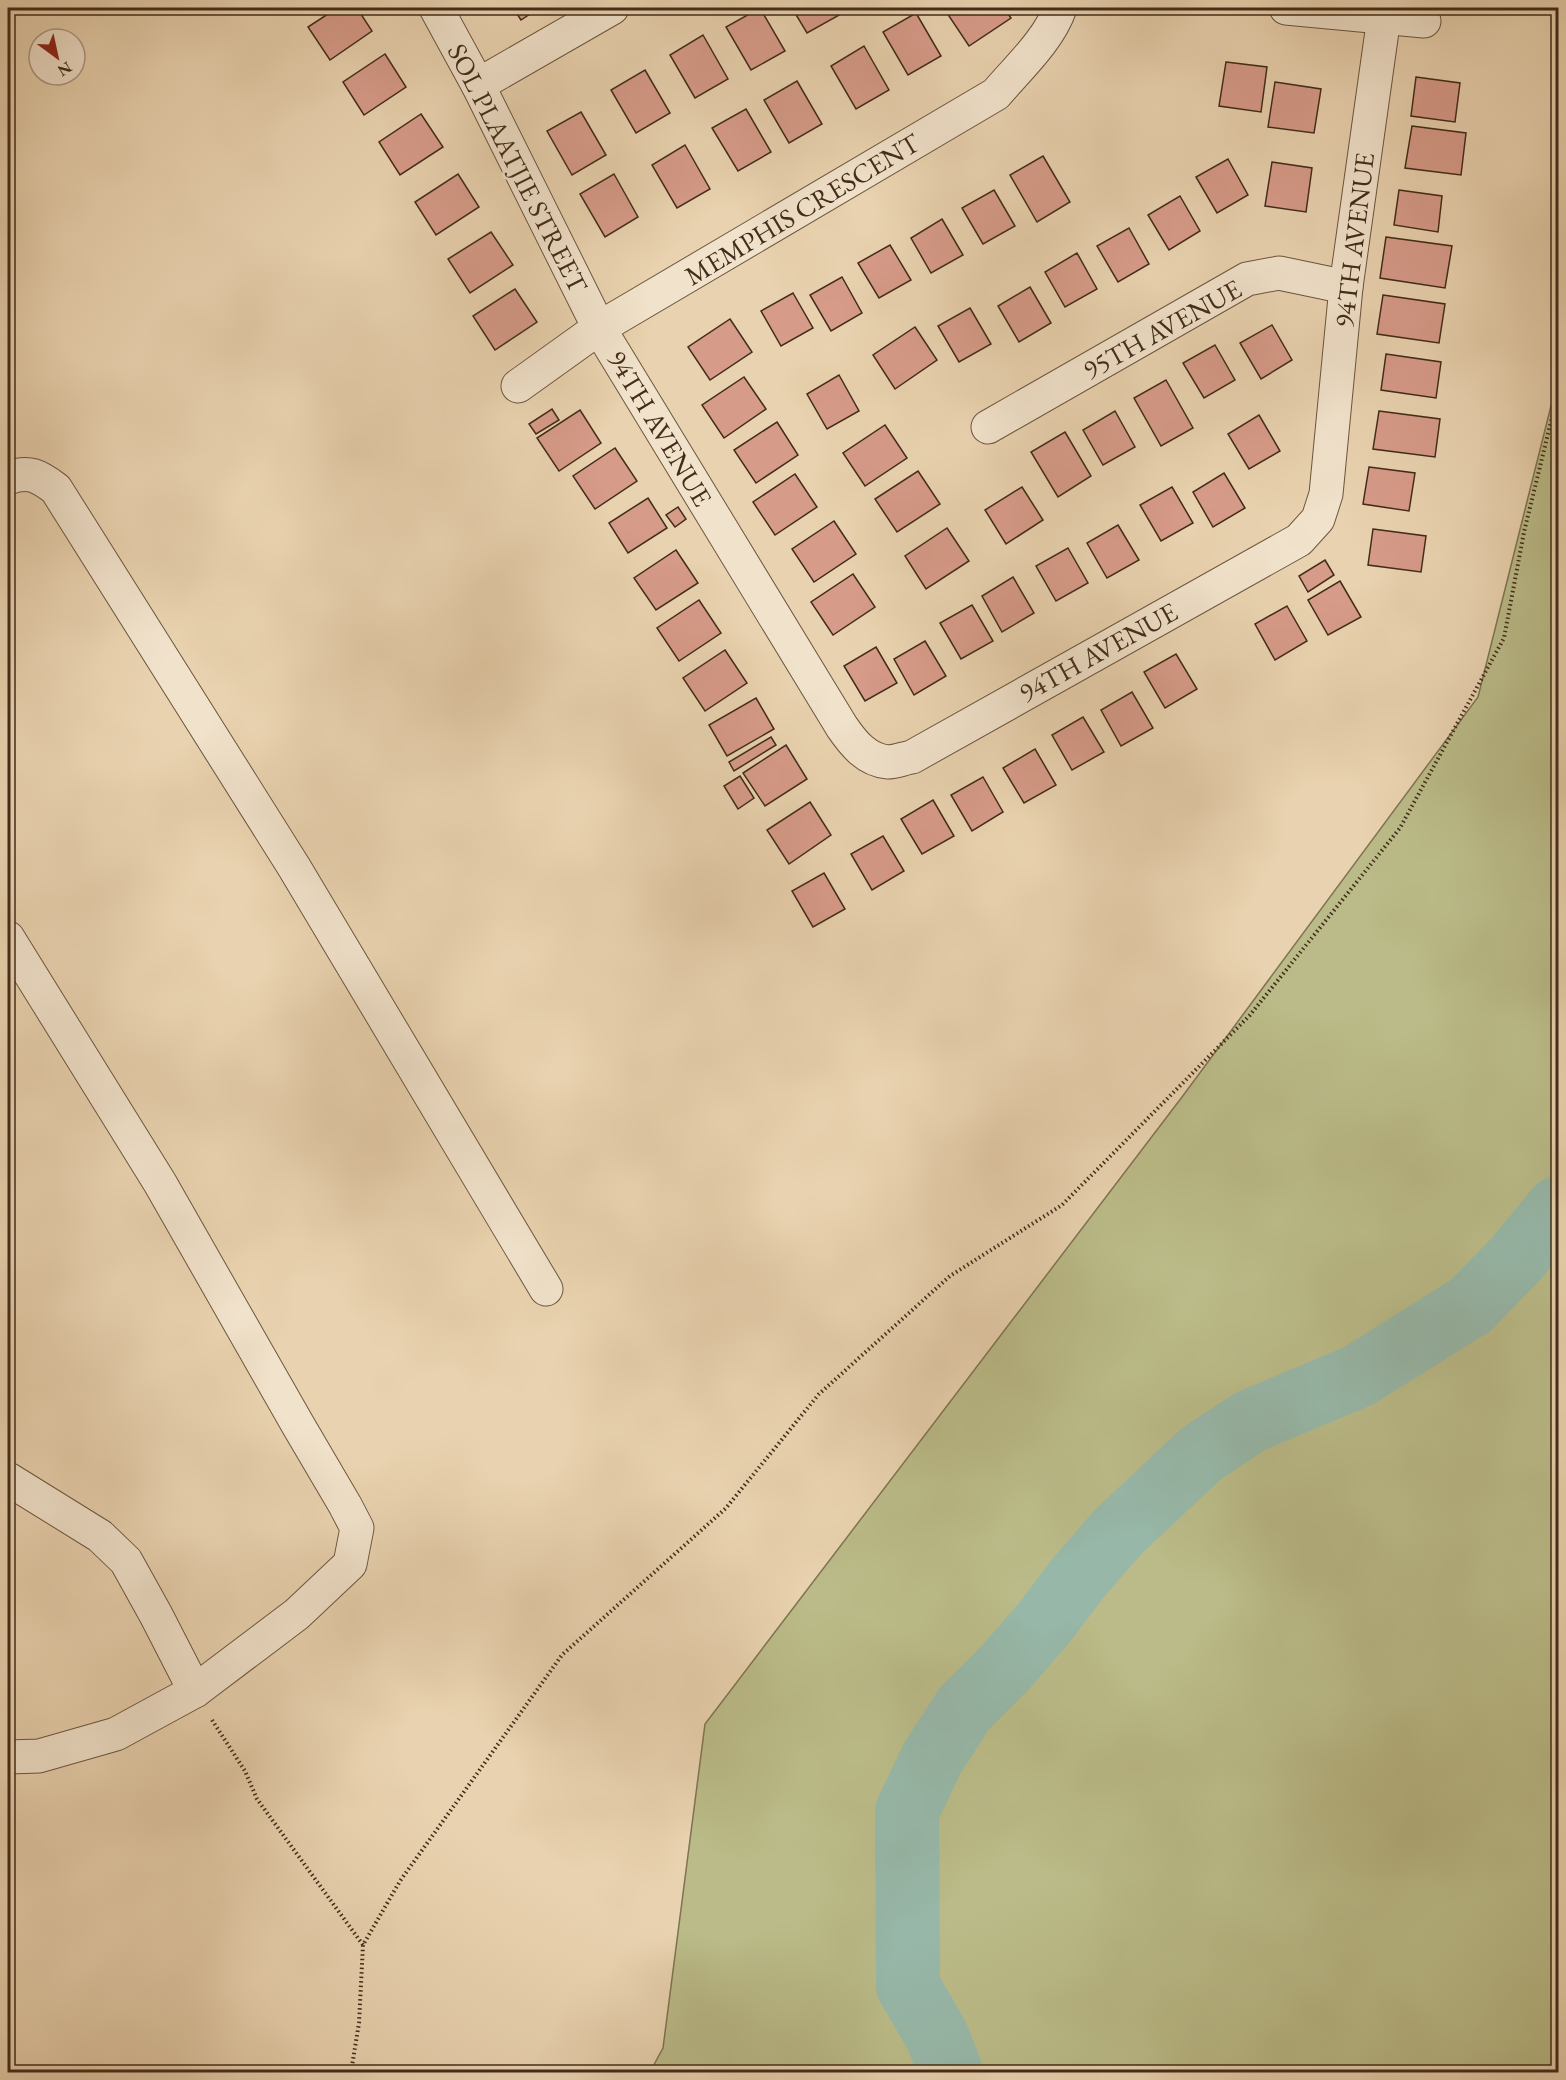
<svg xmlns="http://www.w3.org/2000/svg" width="1566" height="2080" viewBox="0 0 1566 2080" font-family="'EB Garamond',serif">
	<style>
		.green { fill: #babb88; stroke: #7e7451; stroke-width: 1.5 }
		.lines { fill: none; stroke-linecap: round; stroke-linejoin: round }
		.river { stroke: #97b8a9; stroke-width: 64 }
		.building { fill: #d79b89; stroke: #422c1a; stroke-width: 1.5 }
		.minor-casing { stroke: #6c563f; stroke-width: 35 }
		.path { stroke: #422c1a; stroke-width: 4; stroke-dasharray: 1.5 3; stroke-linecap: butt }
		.minor { stroke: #f1e2cb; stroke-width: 33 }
		.labels { text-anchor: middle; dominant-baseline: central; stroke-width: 5; stroke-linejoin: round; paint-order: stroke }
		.street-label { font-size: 27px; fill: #422c1a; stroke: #f1e2cb }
	</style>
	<rect width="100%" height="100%" fill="#e9d2af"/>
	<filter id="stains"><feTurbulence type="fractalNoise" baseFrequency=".00333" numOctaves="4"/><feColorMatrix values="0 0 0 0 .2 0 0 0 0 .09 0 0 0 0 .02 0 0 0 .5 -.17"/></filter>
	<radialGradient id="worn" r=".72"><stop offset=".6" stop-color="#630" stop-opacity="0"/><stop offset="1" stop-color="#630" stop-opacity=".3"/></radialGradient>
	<path class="green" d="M1558 378V2072H650L663 2048 705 1724 1182 1097 1478 697Z"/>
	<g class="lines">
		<path class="river" d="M951 2072 937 2036 908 1986 907 1811 933 1757 964 1709 1005 1668 1044 1623 1079 1577 1118 1532 1201 1454 1251 1421 1358 1376 1470 1306 1515 1260 1558 1208"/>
	</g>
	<g class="building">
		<path d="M337 8H357L372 31 330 60 308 27Z"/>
		<path d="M513 8H539L521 20Z"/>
		<path d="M760 8 785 51 751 70 726 27Z"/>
		<path d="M792 8H837L841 14 807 33Z"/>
		<path d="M955 8H1004L1011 18 969 46 947 13Z"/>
		<path d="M916 13 941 56 908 75 883 32Z"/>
		<path d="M703 35 728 79 695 98 670 55Z"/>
		<path d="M864 46 889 90 856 109 831 66Z"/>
		<path d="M385 54 406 87 364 115 343 82Z"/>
		<path d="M1226 62 1267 67 1261 112 1219 106Z"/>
		<path d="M645 70 670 113 636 133 611 90Z"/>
		<path d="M1416 77 1460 83 1455 122 1411 116Z"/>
		<path d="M797 81 822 124 789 143 764 100Z"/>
		<path d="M1275 82 1321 89 1314 133 1268 127Z"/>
		<path d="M746 109 771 152 738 171 712 128Z"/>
		<path d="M581 112 606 155 572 175 547 131Z"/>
		<path d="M421 114 443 147 400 175 379 142Z"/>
		<path d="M1412 126 1466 133 1461 175 1405 168Z"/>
		<path d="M685 145 710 189 677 208 652 165Z"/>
		<path d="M1043 156 1070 202 1037 222 1010 175Z"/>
		<path d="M1228 159 1248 195 1217 213 1196 177Z"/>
		<path d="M1272 162 1312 168 1306 212 1265 206Z"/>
		<path d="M458 174 479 207 436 235 415 202Z"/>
		<path d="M614 174 638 217 605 237 580 194Z"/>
		<path d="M994 190 1015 226 983 244 962 208Z"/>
		<path d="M1399 190 1442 196 1438 232 1394 225Z"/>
		<path d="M1180 196 1200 231 1169 250 1148 215Z"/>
		<path d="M942 219 963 255 931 273 911 238Z"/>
		<path d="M1129 228 1149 264 1118 282 1097 246Z"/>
		<path d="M491 232 513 265 470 293 448 259Z"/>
		<path d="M1386 237 1452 246 1445 288 1380 278Z"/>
		<path d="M890 245 911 280 879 298 858 263Z"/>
		<path d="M1077 253 1097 289 1065 307 1045 272Z"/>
		<path d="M842 277 862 313 831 331 810 295Z"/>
		<path d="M1030 287 1051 323 1019 342 998 306Z"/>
		<path d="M515 289 537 322 495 350 473 316Z"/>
		<path d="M793 293 813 328 781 346 761 311Z"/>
		<path d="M1383 295 1445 304 1439 343 1377 334Z"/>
		<path d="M970 308 991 344 959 362 938 326Z"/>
		<path d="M730 319 752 352 710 380 688 347Z"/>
		<path d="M1272 325 1292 360 1261 379 1240 343Z"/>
		<path d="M915 327 937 360 895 389 873 355Z"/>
		<path d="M1215 345 1235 380 1204 398 1183 363Z"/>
		<path d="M1386 354 1441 362 1436 398 1381 390Z"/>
		<path d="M839 375 859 411 827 429 807 394Z"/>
		<path d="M744 377 766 409 724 438 702 405Z"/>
		<path d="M1166 380 1193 428 1161 446 1134 398Z"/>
		<path d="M552 409 559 420 536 434 529 424Z"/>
		<path d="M580 410 601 443 559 471 537 438Z"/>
		<path d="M1115 411 1135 447 1103 465 1083 430Z"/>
		<path d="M1379 411 1440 419 1435 457 1373 449Z"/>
		<path d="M1259 415 1280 451 1249 469 1228 434Z"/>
		<path d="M777 422 798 455 756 483 734 450Z"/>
		<path d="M885 425 907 458 865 486 843 453Z"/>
		<path d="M1065 432 1091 476 1058 497 1031 452Z"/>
		<path d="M615 448 637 481 595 509 573 476Z"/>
		<path d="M1369 467 1415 473 1409 511 1363 504Z"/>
		<path d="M918 471 940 504 897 532 875 499Z"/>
		<path d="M1224 473 1245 508 1213 527 1193 492Z"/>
		<path d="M795 474 817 507 775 535 753 502Z"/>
		<path d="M1022 487 1043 520 1006 544 985 510Z"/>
		<path d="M1172 487 1193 523 1161 541 1140 505Z"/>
		<path d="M648 498 667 528 628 553 609 523Z"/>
		<path d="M678 507 686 519 675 527 666 515Z"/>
		<path d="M834 521 856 554 814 582 792 549Z"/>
		<path d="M1118 525 1139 560 1107 578 1087 543Z"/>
		<path d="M947 528 969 561 926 589 905 556Z"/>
		<path d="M1373 529 1426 536 1421 572 1368 565Z"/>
		<path d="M1068 548 1088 583 1056 601 1036 566Z"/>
		<path d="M676 550 698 583 656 610 634 578Z"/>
		<path d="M1325 560 1334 575 1308 592 1299 576Z"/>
		<path d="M853 574 875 607 833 635 811 602Z"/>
		<path d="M1013 577 1034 613 1002 632 982 596Z"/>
		<path d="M1340 581 1361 617 1328 635 1308 600Z"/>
		<path d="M699 600 721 633 679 661 657 628Z"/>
		<path d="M972 605 993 641 961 659 940 623Z"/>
		<path d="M1287 606 1307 641 1275 660 1255 624Z"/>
		<path d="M925 641 946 676 914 695 894 659Z"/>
		<path d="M876 647 897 683 865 701 844 666Z"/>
		<path d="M725 650 747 683 705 711 683 678Z"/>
		<path d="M1176 654 1197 689 1165 708 1144 672Z"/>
		<path d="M1132 692 1153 728 1121 746 1101 710Z"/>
		<path d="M756 698 774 729 727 756 709 725Z"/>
		<path d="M1083 717 1104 752 1072 770 1052 735Z"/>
		<path d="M771 737 776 745 734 771 729 762Z"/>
		<path d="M786 745 807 779 765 806 743 773Z"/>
		<path d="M1035 749 1056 785 1024 803 1003 768Z"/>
		<path d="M740 776 754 798 738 809 724 786Z"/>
		<path d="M983 777 1003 812 972 831 951 795Z"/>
		<path d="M933 800 954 836 922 854 901 819Z"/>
		<path d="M810 802 831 835 789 864 767 830Z"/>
		<path d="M883 836 904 871 872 890 851 854Z"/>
		<path d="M824 873 845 909 813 927 792 891Z"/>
	</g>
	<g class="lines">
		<defs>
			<g id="minor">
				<path d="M436 8 478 85 599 328 842 727C853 743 866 760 888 762 895 762 905 758 912 757L1299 540 1318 519 1326 494 1346 287 1384 17"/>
				<path d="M1286 8 1424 21"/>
				<path d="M478 85 612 8"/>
				<path d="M518 386 599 328 996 94C1018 68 1049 40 1060 8"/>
				<path d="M988 427 1247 279 1279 273 1346 287"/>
				<path d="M8 478C29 470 39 476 56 489L294 867 546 1289"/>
				<path d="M8 938 160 1183 298 1425 345 1505 357 1528 350 1564 297 1614 195 1691 116 1734 39 1756 8 1757"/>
				<path d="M8 1479 100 1536 126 1561 156 1615 195 1691"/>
			</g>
		</defs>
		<use href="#minor" class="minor-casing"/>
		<g class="path">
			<path d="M212 1720 245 1771 257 1799 363 1945"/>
			<path d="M351 2072 359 2023 363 1945 400 1881 562 1655 726 1508 819 1394 950 1276 1062 1205 1250 1015 1400 828 1504 638 1524 532 1558 393"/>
		</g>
		<use href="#minor" class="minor"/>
	</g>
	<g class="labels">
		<g class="street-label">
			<text transform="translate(518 168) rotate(63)">SOL PLAATJIE STREET</text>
			<text transform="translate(802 209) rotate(-31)">MEMPHIS CRESCENT</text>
			<text transform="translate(1354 240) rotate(-83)">94TH AVENUE</text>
			<text transform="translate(1162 329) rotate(-29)">95TH AVENUE</text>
			<text transform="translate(660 428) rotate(59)">94TH AVENUE</text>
			<text transform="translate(1098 652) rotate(-29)">94TH AVENUE</text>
		</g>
	</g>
	<rect width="1566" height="2080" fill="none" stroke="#e9d2af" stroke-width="30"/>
	<rect x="9" y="9" width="1548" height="2062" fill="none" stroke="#422c1a" stroke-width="3"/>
	<rect x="15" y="15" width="1536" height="2050" fill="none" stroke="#422c1a" stroke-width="1.5"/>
	<g transform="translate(57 57) rotate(147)"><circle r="28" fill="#f1e2cb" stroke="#ab9984" stroke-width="1.5"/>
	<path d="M0-4.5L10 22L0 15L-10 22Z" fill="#8f2418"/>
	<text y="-9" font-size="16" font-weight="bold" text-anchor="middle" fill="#422c1a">N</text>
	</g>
	<rect width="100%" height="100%" filter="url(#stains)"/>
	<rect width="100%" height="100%" fill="url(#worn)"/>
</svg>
